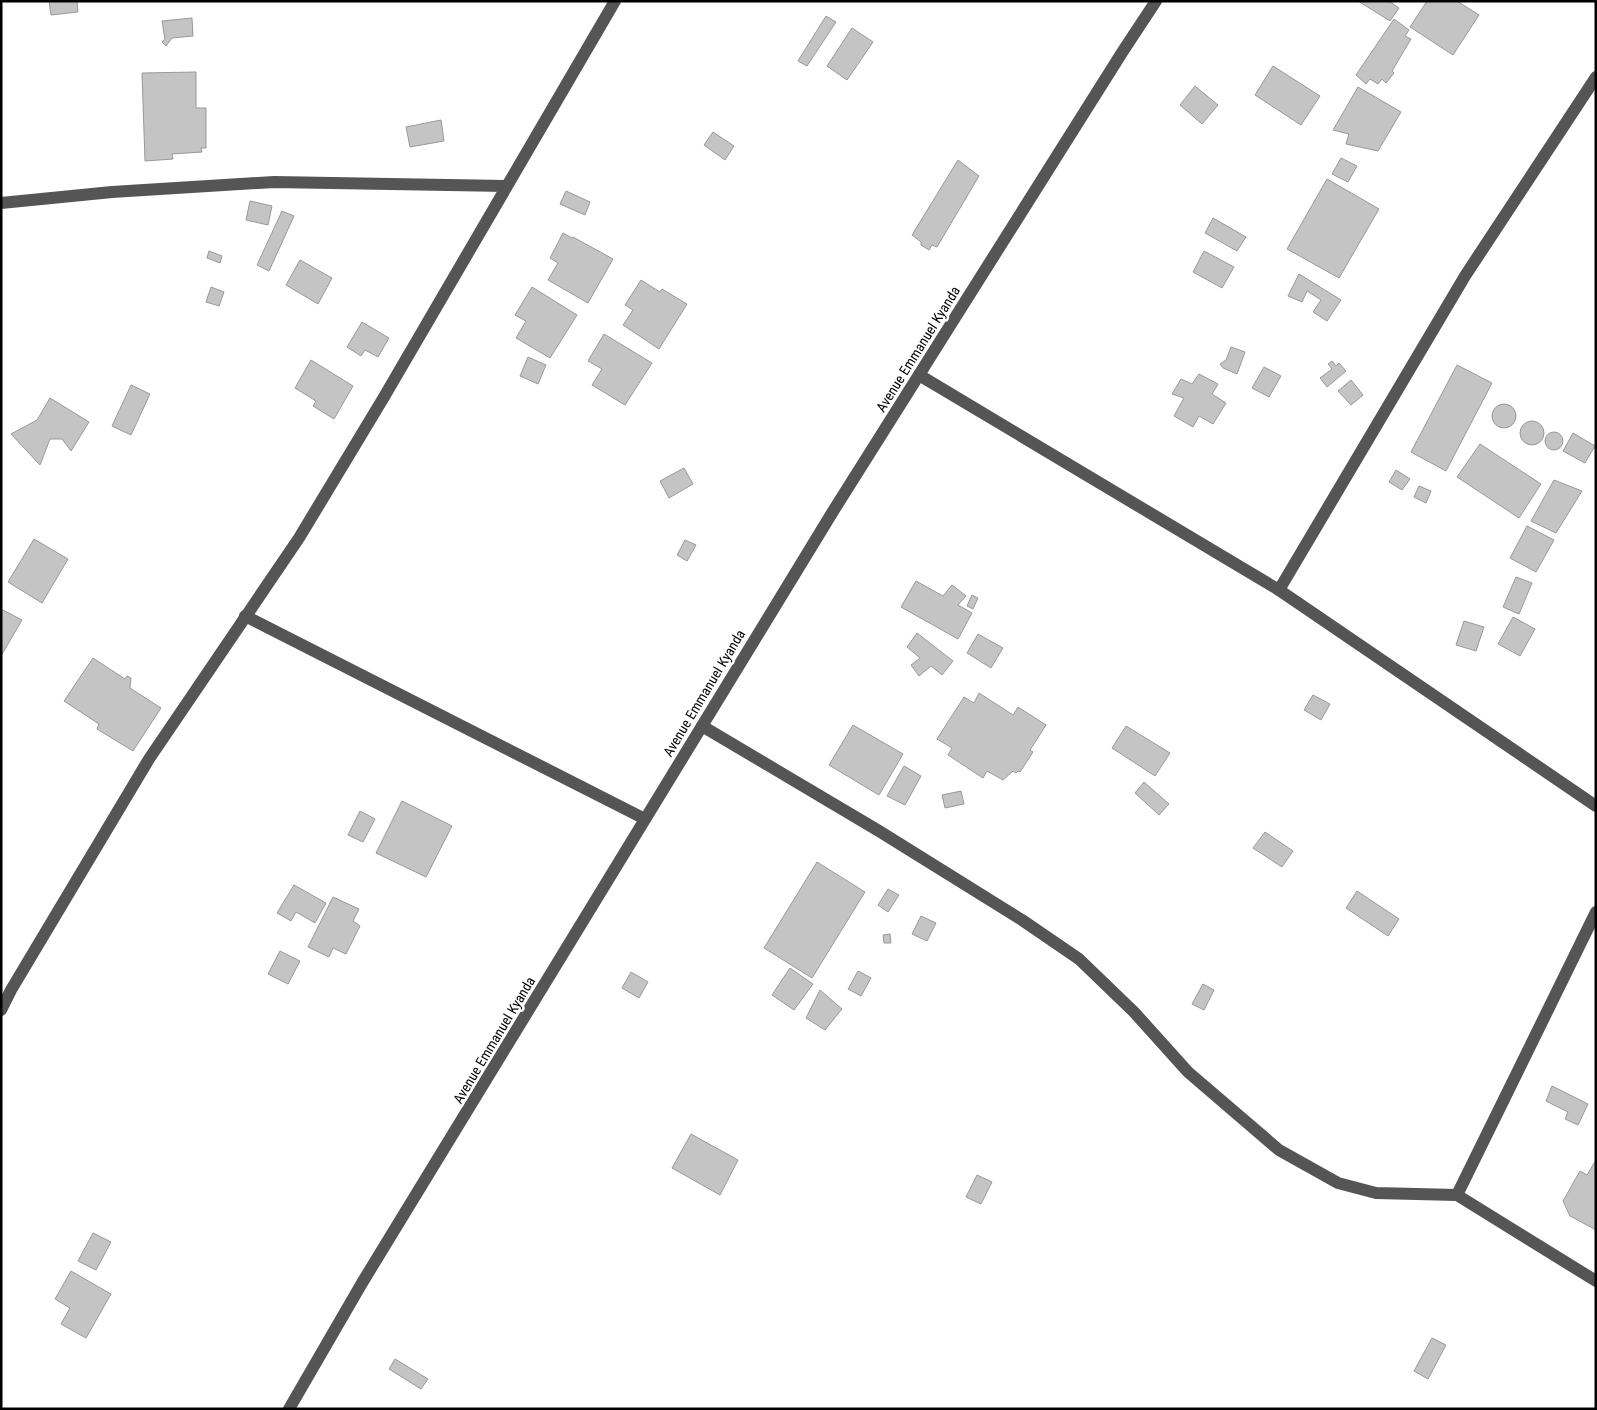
<svg xmlns="http://www.w3.org/2000/svg" width="1597" height="1410" viewBox="0 0 1597 1410" font-family="'Roboto Condensed',sans-serif">
	<style>
		.building { fill: #c4c4c4; stroke: #999 }
		.lines { fill: none; stroke-linecap: round; stroke-linejoin: round }
		.minor { stroke: #555; stroke-width: 12 }
		.labels { text-anchor: middle; dominant-baseline: central; stroke-width: 5; stroke-linejoin: round; paint-order: stroke }
		.street-label { font-size: 14px; fill: #000; stroke: #fff }
	</style>
	<rect width="100%" height="100%" fill="#fff"/>
	<g class="building">
		<path d="M49 1H77L78 12 51 15Z"/>
		<path d="M1358 1H1389L1399 8 1390 21Z"/>
		<path d="M1427 1H1457L1479 15 1453 55 1410 27Z"/>
		<path d="M826 16 836 22 807 66 798 61Z"/>
		<path d="M192 18 193 36 172 38 166 46 162 42 165 39 162 21Z"/>
		<path d="M1394 19 1409 30 1405 36 1411 39 1392 71 1394 73 1386 83 1382 79 1378 84 1370 79 1366 84 1356 75Z"/>
		<path d="M852 28 873 42 847 80 827 66Z"/>
		<path d="M1273 66 1320 96 1301 125 1255 95Z"/>
		<path d="M196 72V108H206V148H201L202 152 172 154 173 159 145 161 142 73Z"/>
		<path d="M1195 86 1218 105 1202 124 1180 105Z"/>
		<path d="M1358 87 1401 112 1378 151 1346 144 1349 134 1333 130Z"/>
		<path d="M441 120 444 141 410 147 406 127Z"/>
		<path d="M713 132 734 146 725 160 704 145Z"/>
		<path d="M1341 158 1357 166 1348 182 1332 174Z"/>
		<path d="M958 160 979 176 937 247 932 245 929 250 921 245V242L912 235Z"/>
		<path d="M1327 179 1379 209 1339 278 1287 249Z"/>
		<path d="M566 191 590 202 585 215 560 204Z"/>
		<path d="M250 201 272 206 268 225 246 220Z"/>
		<path d="M282 211 294 216 269 271 257 265Z"/>
		<path d="M1213 218 1246 237 1237 251 1205 233Z"/>
		<path d="M563 233 572 238 573 237 613 259 588 303 548 280 558 263 550 258Z"/>
		<path d="M209 251 222 256 220 263 207 258Z"/>
		<path d="M1204 251 1234 267 1222 288 1193 272Z"/>
		<path d="M300 260 332 278 318 304 286 285Z"/>
		<path d="M1299 274 1341 300 1327 321 1313 312 1321 300 1307 291 1302 302 1288 296Z"/>
		<path d="M641 280 660 292 662 289 687 304 659 349 623 325 633 310 625 305Z"/>
		<path d="M211 287 224 292 219 306 206 302Z"/>
		<path d="M532 287 577 315 550 358 516 338 526 321 515 315Z"/>
		<path d="M362 322 389 338 378 357 365 350 361 356 347 347Z"/>
		<path d="M604 334 652 363 625 405 592 385 602 369 588 361Z"/>
		<path d="M1231 347 1245 352 1237 374 1223 368 1220 364 1226 360Z"/>
		<path d="M528 357 546 365 538 384 520 376Z"/>
		<path d="M311 360 353 386 334 419 313 406 316 401 295 388Z"/>
		<path d="M1332 361 1336 366 1339 363 1346 371 1327 387 1320 378 1332 369 1328 364Z"/>
		<path d="M1457 365 1492 383 1446 471 1411 452Z"/>
		<path d="M1264 367 1281 376 1269 397 1252 388Z"/>
		<path d="M1199 374 1218 384 1212 394 1226 403 1213 424 1199 416 1193 427 1174 416 1184 398 1172 394 1181 379 1192 384Z"/>
		<path d="M1351 380 1363 395 1351 405 1338 391Z"/>
		<path d="M131 385 150 394 131 435 112 426Z"/>
		<path d="M50 398 89 422 71 451 62 439H50L40 465 11 434 37 420Z"/>
		<circle cx="1504" cy="416" r="12"/>
		<circle cx="1532" cy="433" r="12"/>
		<circle cx="1554" cy="441" r="9"/>
		<path d="M1573 433 1595 446 1585 463 1563 451Z"/>
		<path d="M1480 444 1541 484 1519 518 1457 477Z"/>
		<path d="M684 468 693 484 669 498 660 481Z"/>
		<path d="M1396 470 1410 479 1402 490 1389 482Z"/>
		<path d="M1554 480 1582 491 1556 533 1531 521Z"/>
		<path d="M1419 486 1431 491 1426 503 1414 497Z"/>
		<path d="M1527 526 1554 540 1536 572 1510 558Z"/>
		<path d="M34 539 68 559 42 603 8 582Z"/>
		<path d="M685 540 696 545 687 561 677 555Z"/>
		<path d="M1516 577 1532 583 1519 614 1503 607Z"/>
		<path d="M916 581 943 596 952 585 966 596 958 605 972 613 958 639 901 607Z"/>
		<path d="M972 595 978 598 973 609 967 606Z"/>
		<path d="M1 609 22 620 1 656Z"/>
		<path d="M1513 617 1535 629 1520 656 1498 644Z"/>
		<path d="M1464 621 1484 627 1476 651 1456 645Z"/>
		<path d="M917 633 953 661 942 675 931 666 919 676 911 665 920 658 907 647Z"/>
		<path d="M978 634 1003 648 991 668 967 653Z"/>
		<path d="M93 658 125 679 127 676 131 678 130 688 161 708 133 751 97 729 99 724 64 701Z"/>
		<path d="M979 693 1013 715 1018 707 1046 725 1030 750 1033 752 1020 772 1018 771 1016 773 1013 771 1003 780 987 771 983 778 948 755 952 748 937 739 964 697 974 703Z"/>
		<path d="M1313 695 1330 704 1321 720 1304 710Z"/>
		<path d="M853 725 903 754 879 795 829 765Z"/>
		<path d="M1126 726 1170 753 1155 776 1112 748Z"/>
		<path d="M904 766 921 776 905 805 887 796Z"/>
		<path d="M1144 782 1169 804 1159 815 1135 793Z"/>
		<path d="M961 791 964 804 945 808 942 795Z"/>
		<path d="M402 801 452 826 426 877 376 853Z"/>
		<path d="M360 811 375 819 363 842 348 835Z"/>
		<path d="M1265 832 1293 851 1282 867 1253 848Z"/>
		<path d="M817 862 865 892 812 978 764 948Z"/>
		<path d="M294 885 326 903 315 923 296 912 291 921 277 913Z"/>
		<path d="M888 889 899 895 888 912 878 905Z"/>
		<path d="M1357 891 1399 919 1388 936 1346 908Z"/>
		<path d="M333 897 359 909 353 921 360 926 346 954 333 948 329 957 308 947Z"/>
		<path d="M921 916 936 923 927 941 912 934Z"/>
		<path d="M890 934 891 943H884L883 935Z"/>
		<path d="M280 951 300 961 288 984 268 974Z"/>
		<path d="M790 968 813 984 794 1010 772 995Z"/>
		<path d="M858 971 871 978 861 996 848 989Z"/>
		<path d="M631 972 648 982 639 998 622 988Z"/>
		<path d="M1203 984 1214 990 1204 1010 1192 1004Z"/>
		<path d="M820 990 842 1009 825 1030 806 1018Z"/>
		<path d="M1552 1086 1588 1104 1578 1125 1565 1119 1568 1112 1546 1101Z"/>
		<path d="M691 1134 738 1160 720 1195 672 1168Z"/>
		<path d="M1596 1160V1230L1570 1216 1563 1201 1580 1171 1587 1175Z"/>
		<path d="M977 1175 992 1182 981 1204 966 1197Z"/>
		<path d="M93 1233 111 1242 96 1270 78 1261Z"/>
		<path d="M71 1271 111 1294 86 1338 61 1324 70 1308 55 1299Z"/>
		<path d="M1432 1338 1446 1345 1428 1379 1414 1371Z"/>
		<path d="M395 1359 428 1379 421 1389 389 1369Z"/>
	</g>
	<g class="lines">
		<g class="minor">
			<path d="M1 203 112 192 274 182 506 186"/>
			<path d="M919 375 1279 590 1596 806"/>
			<path d="M1279 590 1465 276 1596 77"/>
			<path d="M245 616 645 819"/>
			<path d="M702 726 879 831 1022 920 1079 959 1134 1012 1188 1072 1279 1150 1338 1183 1376 1193 1457 1195"/>
			<path d="M1596 912 1457 1195 1596 1281"/>
			<path d="M1 1010 11 990 149 759 299 538 384 397 615 1"/>
			<path d="M289 1409 362 1283 832 513 1123 51 1156 1"/>
		</g>
	</g>
	<g class="labels">
		<g class="street-label">
			<text transform="translate(918 349) rotate(-58)">Avenue Emmanuel Kyanda</text>
			<text transform="translate(704 693) rotate(-59)">Avenue Emmanuel Kyanda</text>
			<text transform="translate(494 1040) rotate(-59)">Avenue Emmanuel Kyanda</text>
		</g>
	</g>
	<rect width="1597" height="1410" fill="none" stroke="#000000" stroke-width="5"/>
</svg>
